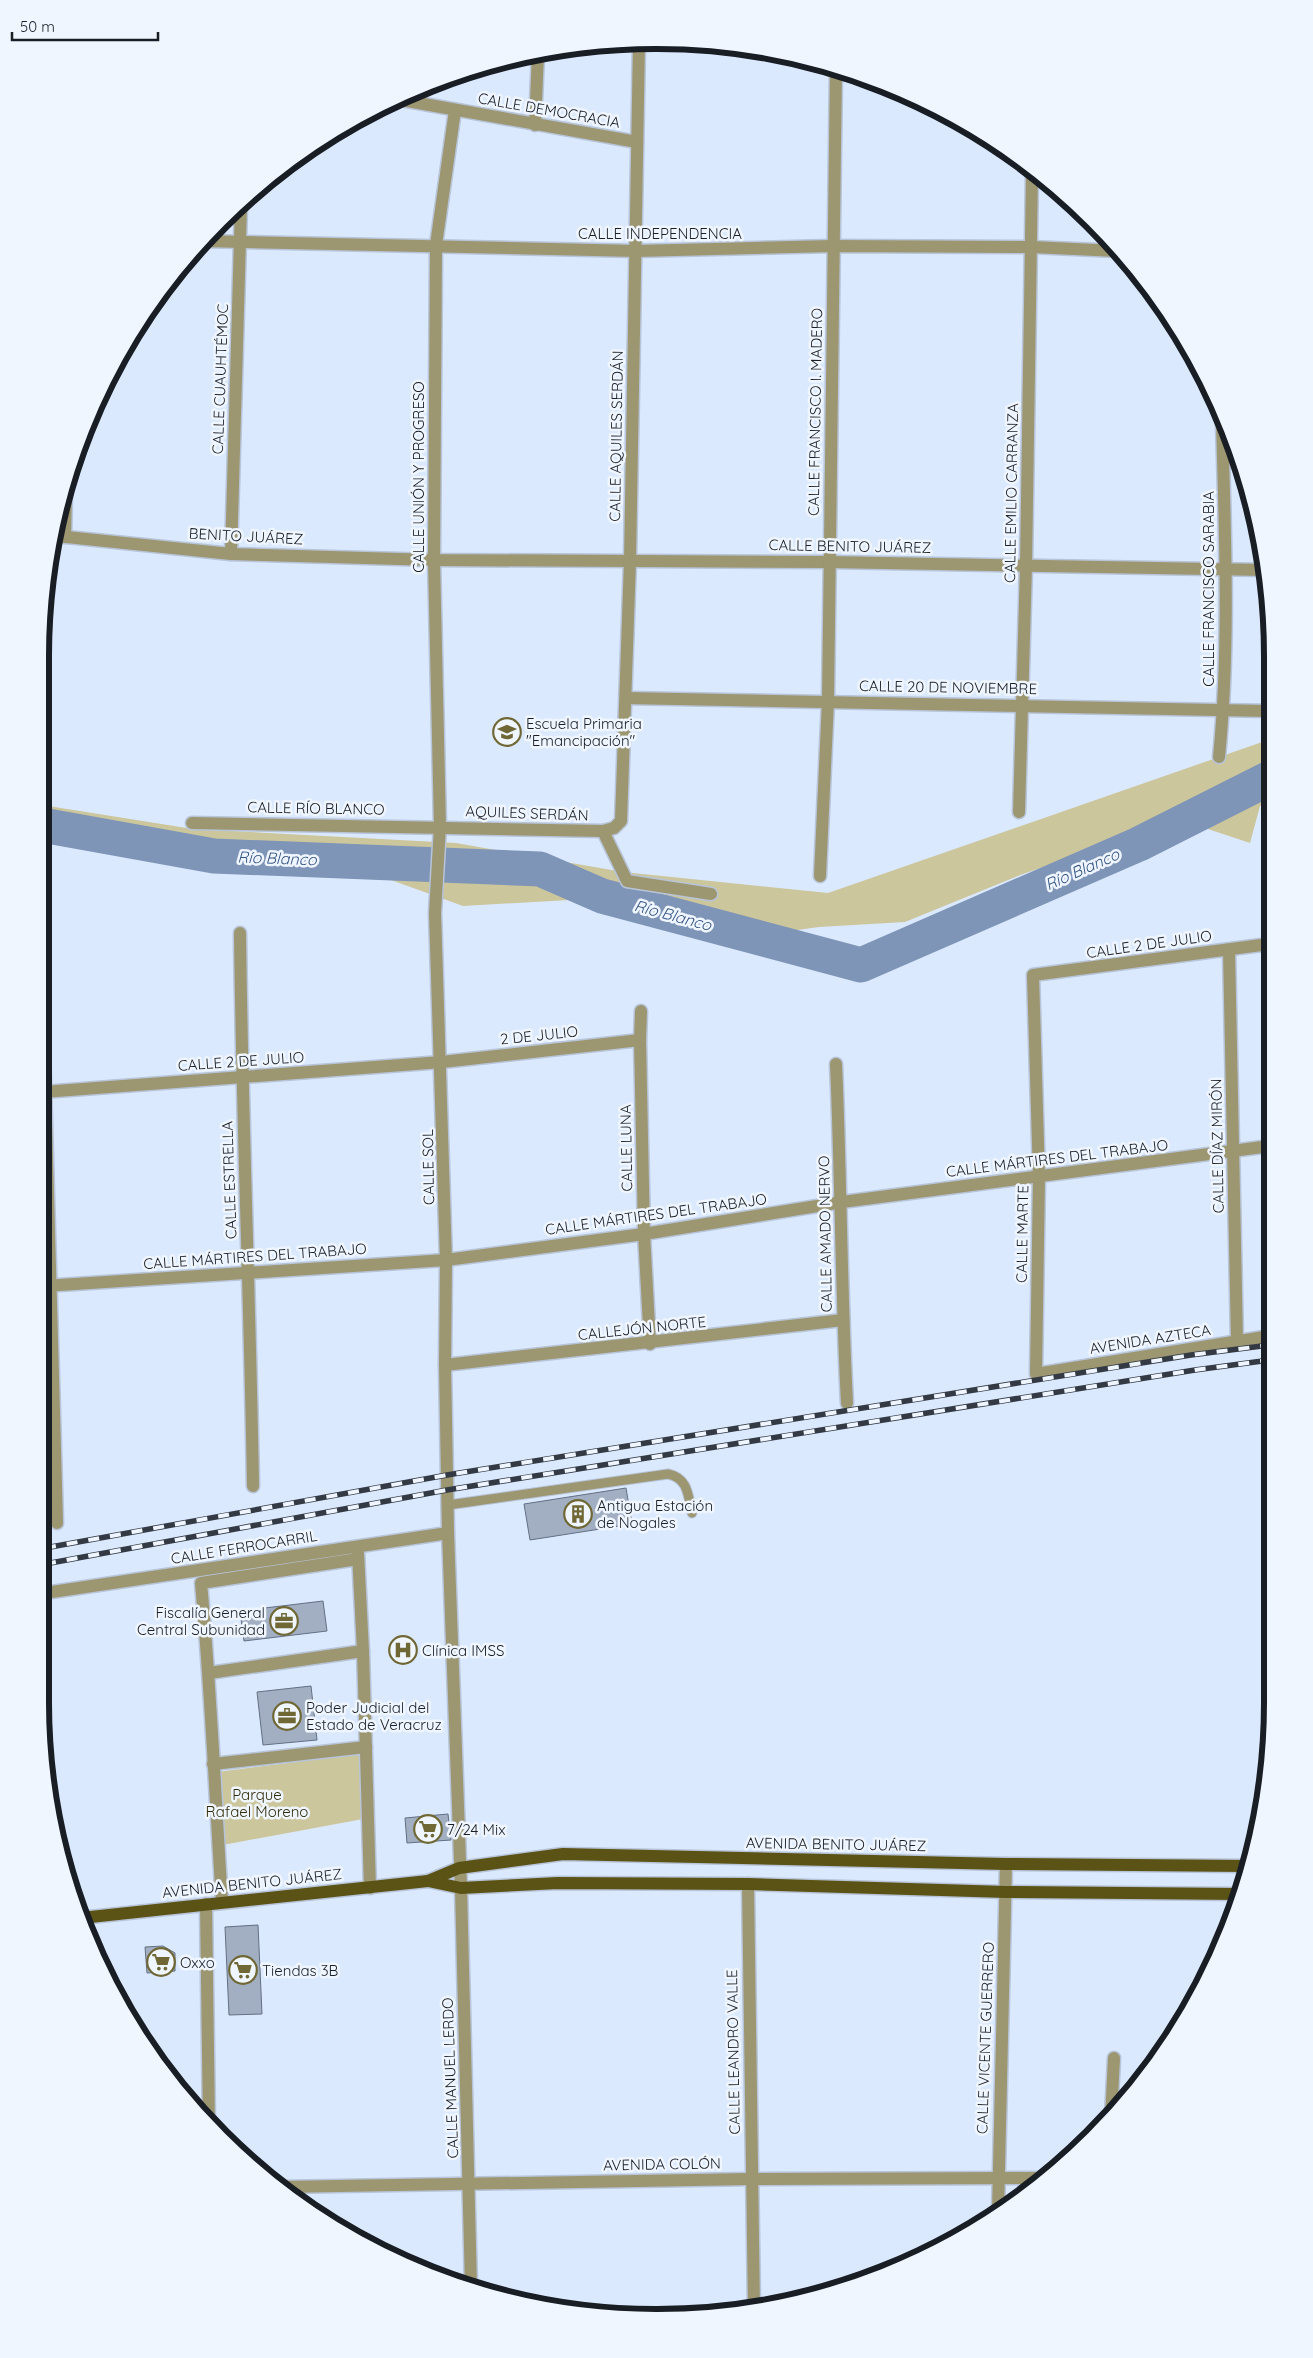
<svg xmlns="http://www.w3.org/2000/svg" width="1313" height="2358" viewBox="0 0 1313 2358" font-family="Quicksand,sans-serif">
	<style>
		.green { fill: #ccc69c }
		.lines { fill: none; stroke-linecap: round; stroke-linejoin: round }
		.river { stroke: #7e95b7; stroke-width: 35 }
		.building { fill: #a2afc3; stroke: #636f82 }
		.service-casing { stroke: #b8c4d8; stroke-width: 11 }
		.pedestrian-casing { stroke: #b8c4d8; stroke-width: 15 }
		.minor-casing { stroke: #b8c4d8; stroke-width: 15 }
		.tertiary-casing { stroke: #b8c4d8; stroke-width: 15 }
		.primary-casing { stroke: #b8c4d8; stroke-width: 15 }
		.service { stroke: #9c9671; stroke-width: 9 }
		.pedestrian { stroke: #9c9671; stroke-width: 12 }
		.minor { stroke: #9c9671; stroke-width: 12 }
		.tertiary { stroke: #9c9671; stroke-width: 12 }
		.primary { stroke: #5b5215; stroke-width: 12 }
		.rail-casing { stroke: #343a43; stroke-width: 5.5 }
		.rail { stroke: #f0f6ff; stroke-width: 4; stroke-dasharray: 11; stroke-linecap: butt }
		.labels { text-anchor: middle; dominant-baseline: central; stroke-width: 5; stroke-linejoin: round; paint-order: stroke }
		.street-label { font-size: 15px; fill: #191e25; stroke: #f0f6ff }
		.poi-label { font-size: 15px; fill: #191e25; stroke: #f0f6ff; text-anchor: start }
		.park-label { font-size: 15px; fill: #302b07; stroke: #f0f6ff }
		.water-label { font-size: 16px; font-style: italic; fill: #355584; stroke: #f0f6ff }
		.rim { fill: none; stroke: #191e25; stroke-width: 6 }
	</style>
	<rect width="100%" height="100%" fill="#dbe9ff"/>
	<g class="green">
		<path d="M1268 740 1269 803 1260 806 1250 843 1181 820 1023 874 905 922 819 927 755 936 605 898 463 906 369 872 108 853 42 835V805L193 829 456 843 623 872 828 893Z"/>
		<path d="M359 1754 363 1819 223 1845 217 1772Z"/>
	</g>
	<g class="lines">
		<path class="river" d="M42 825 214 856 540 869 602 896 861 965 1139 844 1268 779"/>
	</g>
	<g class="building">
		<path d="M626 1488 632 1524 530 1540 524 1504Z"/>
		<path d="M323 1601 327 1631 244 1641 240 1611Z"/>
		<path d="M311 1686 317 1740 263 1745 257 1692Z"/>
		<path d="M448 1814 451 1840 407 1843 405 1818Z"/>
		<path d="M258 1925 262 2014 229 2015 225 1927Z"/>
		<path d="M163 1946 175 1953V1971L147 1973 145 1947Z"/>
	</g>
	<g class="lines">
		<defs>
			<path id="service" d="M448 1505 668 1474C688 1478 688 1495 692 1513"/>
			<g id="pedestrian">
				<path d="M358 1553 363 1651 370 1888"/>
				<path d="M209 1673 363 1651"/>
				<path d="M213 1764 366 1747"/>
				<path d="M222 1902C215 1796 211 1690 201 1583L358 1559"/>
			</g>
			<g id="minor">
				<path d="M396 99 637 142"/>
				<path d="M455 110 436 245 434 560 440 826 435 913 446 1260 445 1365 448 1533 461 1888 471 2287"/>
				<path d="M535 125 538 54"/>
				<path d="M203 241 636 251 832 246 1032 247 1117 251"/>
				<path d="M57 536 231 554 434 560 829 562 1266 570"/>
				<path d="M65 537 66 491"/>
				<path d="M231 554 241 205"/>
				<path d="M626 698 1268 711"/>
				<path d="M1219 757C1230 646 1225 533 1222 422"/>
				<path d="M1019 812 1026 566 1032 174"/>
				<path d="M192 823 603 831 614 828 621 821 630 561 639 42"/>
				<path d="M603 831 627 881 711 894"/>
				<path d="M820 876 828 701 836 68"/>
				<path d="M240 933C242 1117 250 1301 253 1486"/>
				<path d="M1269 944 1033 975 1039 1177 1036 1374 1270 1336"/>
				<path d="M1229 950 1237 1341"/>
				<path d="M641 1011 640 1040 644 1234 650 1344"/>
				<path d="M43 1012 57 1523"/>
				<path d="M836 1064C841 1177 841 1290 847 1403"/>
				<path d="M43 1092 442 1062 640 1040"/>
				<path d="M44 1286 446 1260 644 1234 842 1202 1270 1146"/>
				<path d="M445 1365 843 1320"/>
				<path d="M45 1593 448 1533"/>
				<path d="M748 1884 754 2309"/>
				<path d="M1111 2117 1114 2058"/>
				<path d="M281 2187 750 2179 1045 2178"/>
				<path d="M998 2212 1006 1864"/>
			</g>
			<path id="tertiary" d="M206 1904 209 2125"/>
			<g id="primary">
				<path d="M428 1881 461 1888 558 1883 748 1884 1006 1892 1241 1894"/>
				<path d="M81 1918 428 1881 459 1868 563 1854 1006 1864 1247 1866"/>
			</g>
		</defs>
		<use href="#service" class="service-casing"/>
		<use href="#pedestrian" class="pedestrian-casing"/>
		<use href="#minor" class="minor-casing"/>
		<use href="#tertiary" class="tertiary-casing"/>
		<use href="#primary" class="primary-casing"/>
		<use href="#service" class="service"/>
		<use href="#pedestrian" class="pedestrian"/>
		<use href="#minor" class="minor"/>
		<use href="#tertiary" class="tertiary"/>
		<use href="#primary" class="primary"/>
		<defs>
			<g id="rail">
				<path d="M45 1548 447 1475 1191 1355 1270 1345"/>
				<path d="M45 1564 447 1490 1195 1370 1270 1360"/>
			</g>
		</defs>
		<use href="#rail" class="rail-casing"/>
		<use href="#rail" class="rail"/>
	</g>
	<defs>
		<symbol id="school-ring" viewBox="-11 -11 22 22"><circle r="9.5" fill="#f0f6ff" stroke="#706834" stroke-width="1.5"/><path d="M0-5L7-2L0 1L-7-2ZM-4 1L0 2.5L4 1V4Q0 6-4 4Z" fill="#706834"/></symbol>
		<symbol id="building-ring" viewBox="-11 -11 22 22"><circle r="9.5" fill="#f0f6ff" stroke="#706834" stroke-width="1.5"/><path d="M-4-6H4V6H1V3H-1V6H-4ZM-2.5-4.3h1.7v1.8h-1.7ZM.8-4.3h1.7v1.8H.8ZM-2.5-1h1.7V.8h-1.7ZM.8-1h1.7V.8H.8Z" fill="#706834"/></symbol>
		<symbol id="office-ring" viewBox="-11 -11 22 22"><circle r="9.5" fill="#f0f6ff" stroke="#706834" stroke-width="1.5"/><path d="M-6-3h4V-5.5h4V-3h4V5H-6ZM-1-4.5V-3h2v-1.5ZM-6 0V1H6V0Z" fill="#706834"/></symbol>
		<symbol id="hospital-ring" viewBox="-11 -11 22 22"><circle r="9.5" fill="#f0f6ff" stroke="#706834" stroke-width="1.5"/><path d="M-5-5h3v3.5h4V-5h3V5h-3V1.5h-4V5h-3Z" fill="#706834"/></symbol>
		<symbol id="supermarket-ring" viewBox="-11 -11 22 22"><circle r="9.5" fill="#f0f6ff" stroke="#706834" stroke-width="1.5"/><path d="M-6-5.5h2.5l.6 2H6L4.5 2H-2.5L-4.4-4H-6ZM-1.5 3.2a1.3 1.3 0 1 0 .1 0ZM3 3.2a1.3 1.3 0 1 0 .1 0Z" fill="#706834"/></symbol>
	</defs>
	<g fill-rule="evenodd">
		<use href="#school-ring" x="491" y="716" width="32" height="32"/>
		<use href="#building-ring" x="562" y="1498" width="32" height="32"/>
		<use href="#office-ring" x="268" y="1605" width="32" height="32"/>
		<use href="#hospital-ring" x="387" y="1634" width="32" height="32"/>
		<use href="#office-ring" x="271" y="1700" width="32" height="32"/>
		<use href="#supermarket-ring" x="412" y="1813" width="32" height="32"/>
		<use href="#supermarket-ring" x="145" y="1946" width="32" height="32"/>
		<use href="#supermarket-ring" x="227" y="1954" width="32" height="32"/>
	</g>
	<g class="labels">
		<g class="street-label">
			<text transform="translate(549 110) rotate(10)">CALLE DEMOCRACIA</text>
			<text x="660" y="233">CALLE INDEPENDENCIA</text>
			<text transform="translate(220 379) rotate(-88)">CALLE CUAUHTÉMOC</text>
			<text transform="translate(815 412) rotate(-89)">CALLE FRANCISCO I. MADERO</text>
			<text transform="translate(616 436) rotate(-89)">CALLE AQUILES SERDÁN</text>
			<text transform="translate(418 477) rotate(-90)">CALLE UNIÓN Y PROGRESO</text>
			<text transform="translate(1011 493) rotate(-89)">CALLE EMILIO CARRANZA</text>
			<text transform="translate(246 536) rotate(3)">BENITO JUÁREZ</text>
			<text transform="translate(850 546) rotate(1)">CALLE BENITO JUÁREZ</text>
			<text transform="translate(1208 589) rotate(-90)">CALLE FRANCISCO SARABIA</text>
			<text transform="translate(948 687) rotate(1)">CALLE 20 DE NOVIEMBRE</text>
			<text transform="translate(316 808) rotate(1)">CALLE RÍO BLANCO</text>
			<text transform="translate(527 813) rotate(2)">AQUILES SERDÁN</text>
			<text transform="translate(1149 944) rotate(-8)">CALLE 2 DE JULIO</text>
			<text transform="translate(539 1035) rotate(-6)">2 DE JULIO</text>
			<text transform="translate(241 1061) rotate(-4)">CALLE 2 DE JULIO</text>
			<text transform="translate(1217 1146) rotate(-91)">CALLE DÍAZ MIRÓN</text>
			<text transform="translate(626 1148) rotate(-91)">CALLE LUNA</text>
			<text transform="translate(1057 1158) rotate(-7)">CALLE MÁRTIRES DEL TRABAJO</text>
			<text transform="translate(428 1167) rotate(-91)">CALLE SOL</text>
			<text transform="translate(229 1180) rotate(-92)">CALLE ESTRELLA</text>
			<text transform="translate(656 1214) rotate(-8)">CALLE MÁRTIRES DEL TRABAJO</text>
			<text transform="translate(825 1234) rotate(-91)">CALLE AMADO NERVO</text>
			<text transform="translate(1022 1234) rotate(-89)">CALLE MARTE</text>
			<text transform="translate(255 1256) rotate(-4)">CALLE MÁRTIRES DEL TRABAJO</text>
			<text transform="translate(642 1328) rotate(-6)">CALLEJÓN NORTE</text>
			<text transform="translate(1150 1339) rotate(-9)">AVENIDA AZTECA</text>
			<text transform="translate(244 1547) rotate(-9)">CALLE FERROCARRIL</text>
			<text transform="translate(836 1844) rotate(1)">AVENIDA BENITO JUÁREZ</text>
			<text transform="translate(252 1883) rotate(-6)">AVENIDA BENITO JUÁREZ</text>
			<text transform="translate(985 2038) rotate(-88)">CALLE VICENTE GUERRERO</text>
			<text transform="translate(733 2052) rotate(-91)">CALLE LEANDRO VALLE</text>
			<text transform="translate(450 2078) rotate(-92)">CALLE MANUEL LERDO</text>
			<text transform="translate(662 2164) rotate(-1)">AVENIDA COLÓN</text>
		</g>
		<g class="poi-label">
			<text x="526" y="723">Escuela Primaria<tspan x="526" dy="17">"Emancipación"</tspan></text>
			<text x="597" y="1505">Antigua Estación<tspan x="597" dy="17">de Nogales</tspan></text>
			<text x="265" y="1612" text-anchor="end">Fiscalía General<tspan x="265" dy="17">Central Subunidad</tspan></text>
			<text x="422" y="1650">Clínica IMSS</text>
			<text x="306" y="1707">Poder Judicial del<tspan x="306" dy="17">Estado de Veracruz</tspan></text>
			<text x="447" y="1829">7/24 Mix</text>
			<text x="180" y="1962">Oxxo</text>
			<text x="262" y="1970">Tiendas 3B</text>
		</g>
		<g class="park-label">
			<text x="257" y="1794">Parque<tspan x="257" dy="17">Rafael Moreno</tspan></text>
		</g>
		<g class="water-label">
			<text transform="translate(277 858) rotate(2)">Río Blanco</text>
			<text transform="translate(1082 869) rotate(-24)">Río Blanco</text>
			<text transform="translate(673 915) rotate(15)">Río Blanco</text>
		</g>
	</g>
	<path d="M0 0H1313V2358H0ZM656 49H657A607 607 0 0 1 1264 656V1702A607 607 0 0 1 657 2309H656A607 607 0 0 1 49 1702V656A607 607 0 0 1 656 49Z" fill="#f0f6ff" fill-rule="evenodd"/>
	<path class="rim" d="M656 49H657A607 607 0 0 1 1264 656V1702A607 607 0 0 1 657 2309H656A607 607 0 0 1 49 1702V656A607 607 0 0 1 656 49Z"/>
	<path d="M12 32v8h146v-8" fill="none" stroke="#191e25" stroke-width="2.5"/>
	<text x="20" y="32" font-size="15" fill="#191e25" stroke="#f0f6ff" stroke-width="4" paint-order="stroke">50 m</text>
</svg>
